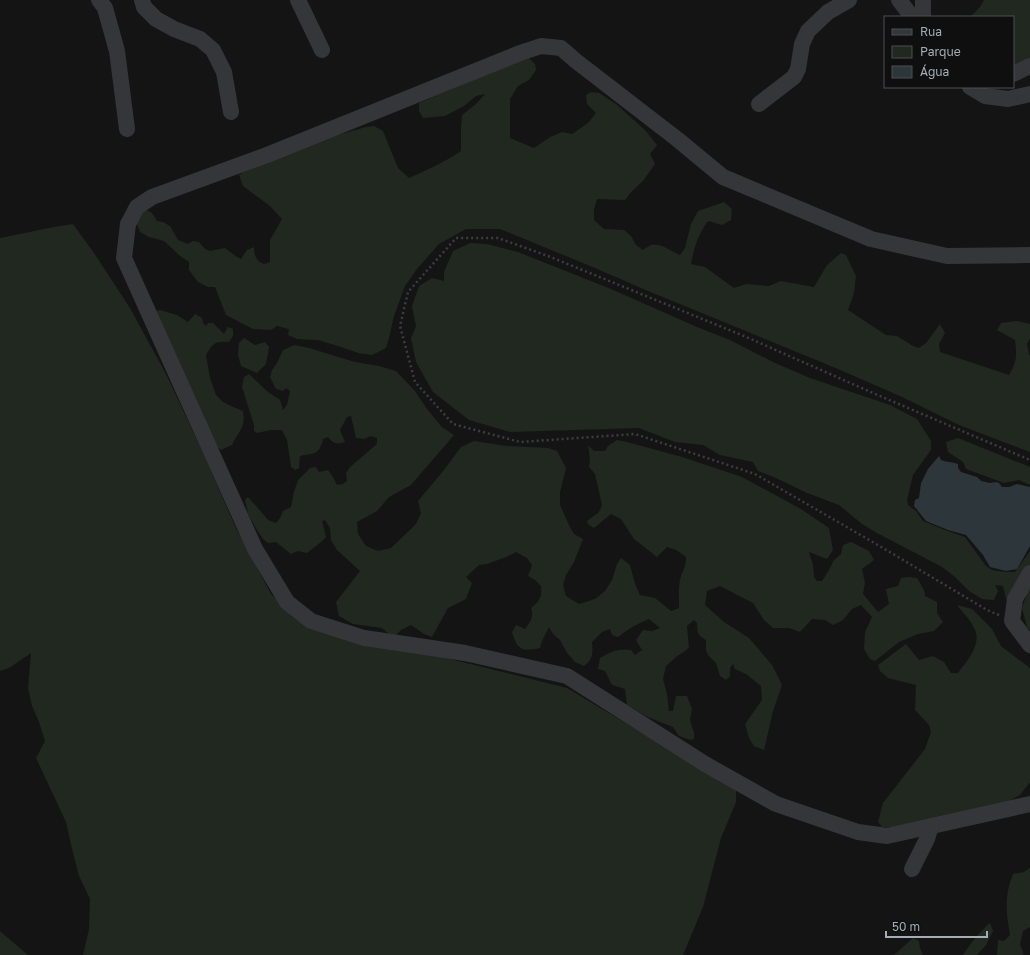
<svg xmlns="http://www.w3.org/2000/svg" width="1030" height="955" viewBox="0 0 1030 955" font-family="'Golos Text',sans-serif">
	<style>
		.green { fill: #202820 }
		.water { fill: #2c363b }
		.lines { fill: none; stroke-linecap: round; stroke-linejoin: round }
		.path { stroke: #3b3d41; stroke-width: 2.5; stroke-dasharray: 2 3; stroke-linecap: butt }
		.minor { stroke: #35363a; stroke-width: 16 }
	</style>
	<rect width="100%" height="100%" fill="#141415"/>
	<g class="green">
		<path d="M984 0H1030V75L1013 78V17H970L980 7Z"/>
		<path d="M528 57 535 64 536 70 529 80 518 86 510 99V138L534 148 550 137 562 132 572 134 588 123 596 113 587 104 586 95 591 92 599 93 616 104 645 130 657 145 650 154 655 164 643 181 631 192 625 200 597 199 594 210V220L604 229 624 230 631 236 636 245 643 250C645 248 649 246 651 245 661 243 671 251 680 255L685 248 691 224 698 211 724 202 732 209 731 220 722 225 708 221C697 237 695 245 691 264L705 267 734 288 746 284 769 286 781 281 814 287 827 265 841 253 846 255 856 276 854 293 848 310 886 335 897 336 913 346 919 348 926 343 940 324 945 333 939 344 940 352 1009 375C1017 361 1017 355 1015 340L997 330 1001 323 1017 321 1030 324V338L1027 344 1029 355H1030V452L959 425 902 397 838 369 648 291 595 268 500 229H466L439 244 417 269 405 286 394 316 389 338 386 348 372 355 358 353 341 347 318 340 297 339 288 335 289 329 277 326 271 330 253 329 226 315 215 287H208L198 282 189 270V262L179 255 164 241 149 237 140 232 136 223 139 216 146 210 152 213 157 221 163 222 170 226 178 240 188 244 193 241 199 242 205 249 210 251 225 248 237 257 241 259 247 250 254 247C254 255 256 261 264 264L270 262V240L282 219 270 206 243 186 239 175 252 167 330 137 366 127 374 126 383 131 398 168 409 178C427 170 445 162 461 151V128L462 115 476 104 485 94 476 96 464 106 445 116 423 118 419 111V103Z"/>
		<path d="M73 224 94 253 130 308 166 374 204 455 235 526 271 594 308 628 370 647 446 658 567 688 736 789V802L721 838 703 907 683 955H83L89 929 90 899 79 876 72 849 66 822 36 758 45 741 39 722 32 706 28 688 31 653 9 668 0 671V238L54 227Z"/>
		<path d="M470 243 487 244 518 252 611 289 697 327 730 340 775 363 810 378 890 405 917 419 931 441V450L923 461 913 475 907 500 908 505 916 511 923 521 945 530 965 537 986 566 992 570 1005 572H1015L1030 551V567L1007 602 1003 586 995 585 998 591 994 600 982 599 969 591 955 577 942 567 877 533 862 524 839 505 807 493 776 478 758 471 753 462 720 455 703 445 675 442 639 428 510 432 469 420 433 392 416 362 411 338 416 326 412 306 419 286 432 278 444 281V272L453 251Z"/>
		<path d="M160 310 177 315 188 322 195 314 202 318 203 323 206 326 208 323H213L224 334 228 327 233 329V336L229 342C215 341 213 343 206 355L210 378 216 395 223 402 233 407 243 411C246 428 239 430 232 445L221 450 212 442 155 311Z"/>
		<path d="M244 338 255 345 265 342 269 347 266 364 257 373 241 366 238 355 239 343Z"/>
		<path d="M294 345 309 348 355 362 379 366 396 371 415 391 427 409 442 427 454 435 411 485 389 497 377 511 357 522 358 534 366 546 378 551 391 548 416 524 421 513 418 501 444 470 461 447 474 441 507 446 548 448 557 451 566 468 560 492V505L569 525 574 534 583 539 574 562 566 575 563 585 566 596 579 604 595 599 605 591 612 580 617 564 621 558 630 565 635 584 640 595 655 598 671 611 679 608C679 598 678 586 681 576 684 568 686 567 686 557L676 550 667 547 657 557 634 539 621 519 611 514 594 528 589 525 587 521 599 512 602 505 595 474 589 467 590 459 588 445 594 451H605L608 446 617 440 627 442 682 457 742 477 801 509 829 528 833 550 827 559 809 552 813 565 814 577 817 581H822L829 570 834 560 841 554 843 545 851 542 869 551 874 560 862 569 865 583 863 594 878 612 889 604 886 589 898 586 901 578 909 577 917 578 924 590 925 596 937 602V613L943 622 934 631 918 634 899 642 875 661 870 659 864 649 865 632 872 617 861 605 852 609 843 620 833 625 825 620 812 619 800 632 789 628H773L764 620 753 603 720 586 707 591 705 605 724 622 749 638 772 665 782 685 773 711 764 750 754 746 749 738 745 724 762 700 761 686 746 674 735 669 733 664 730 668V676L726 680 720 676 716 663 708 655 706 650V640C698 636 697 632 697 623L694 620 687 626 689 647 685 651 676 657 666 666 663 679 667 694 669 711H673L676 696H687L692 709 690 720 694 733V739L690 740 679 736 673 727 648 717 627 705 625 689 612 685 605 671 598 669 600 658C612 651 616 649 631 650L635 655 642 650 636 640 643 630 652 631 660 628 649 619C638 623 628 629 618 637L612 635 610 629 602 632 592 642C593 654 593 659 584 666L575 662 567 653 560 640 553 634 549 627 542 641 540 648C522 652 517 650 512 632L516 625 525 629C531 622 534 616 531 608 540 601 542 597 541 586L535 580 528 576 532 565 527 558 516 552 506 557 487 564 479 565 466 577 472 583 466 599 448 608 432 637 424 634 411 625 401 630 396 635H390L382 628 353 624 339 616 336 602 360 571 337 550 331 540 330 528 325 520 322 521 326 537 321 542 307 553 298 551 291 554 276 542 268 543 263 539 257 530 248 514 245 500 248 497 258 508 268 520 276 523 280 518 283 511 291 507 294 492 298 480 310 468 316 467 319 472 328 470 333 477 337 485 343 484 347 481 346 473 350 467 377 444V438L370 436 365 439 356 438 351 416 347 417 340 430 345 442C336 445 333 443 328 437L323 439C319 456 314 453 300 456L299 468 295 470 291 467 287 440 282 430H271L257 433 254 431V425L242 387 244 377 249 374 268 392 280 400 283 410 287 405 290 391 286 388 283 391 276 389 270 377 272 370 277 363 283 350Z"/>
		<path d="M958 438 1030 467V485L1019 480 1004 483 966 469 963 462 948 452 946 442Z"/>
		<path d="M1030 584V631L1027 627 1022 608Z"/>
		<path d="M957 605 972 609 992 629 1001 646 1030 668V782L1020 795 986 814 911 828 882 827 878 822 883 803 925 749 931 732 929 725 915 710 916 685 888 678 880 671 878 665 906 644 919 660 933 656 944 662 951 673H958C967 661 983 643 974 628 970 619 962 612 957 605Z"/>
		<path d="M1030 868V927L1023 931 1020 944 1024 955H997L998 940 1004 941 1010 935C1006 912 1004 897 1013 874L1024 872Z"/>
		<path d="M990 923 993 931 986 945 977 955H963C970 944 979 932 990 923Z"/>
		<path d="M0 932H1L28 955H0Z"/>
		<path d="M913 938 919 941 920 948 923 955H894Z"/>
	</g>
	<path class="water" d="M939 456 941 460C946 462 952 462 958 464V468L961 472 977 477 981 481 990 483 996 482 999 483 1002 487H1009L1017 484 1030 487V546L1017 569 1006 571 990 567 983 555 966 535 948 530 926 521 914 506 915 500 919 498 921 483 928 469Z"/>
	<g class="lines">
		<path class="path" d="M999 615 987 610 883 548 755 474 635 434 520 442 453 424 415 382 400 326 408 292 456 238H498L548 256 744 336 873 393 1030 460"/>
		<g class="minor">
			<path d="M99 0 105 8 117 51 127 129"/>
			<path d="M142 0 144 7 156 19 174 29 200 39 213 50 224 72 231 112"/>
			<path d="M298 0 322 50"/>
			<path d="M899 0 912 17"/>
			<path d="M923 17V0"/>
			<path d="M1013 74 1030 66"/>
			<path d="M970 87 985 96 1008 99 1030 94"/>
			<path d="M759 104 794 77 798 69 802 44 808 31 828 12 849 0"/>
			<path d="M1030 255 947 256 871 239 723 177 677 139 576 61 561 48 541 46 520 53 267 155 152 197 137 207 128 224 124 258 255 549 287 602 311 621 364 638 465 653 567 676 705 764 776 804 858 832 887 836 1030 804"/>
			<path d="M1030 573 1015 599 1012 621 1030 645"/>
			<path d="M912 869 927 839 931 826"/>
		</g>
	</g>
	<rect x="884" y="16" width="130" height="72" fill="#0f0f10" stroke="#4b4e52"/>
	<rect x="892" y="29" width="20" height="6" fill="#35363a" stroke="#4b4e52"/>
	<text x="920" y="36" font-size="12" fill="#a5acb6">Rua</text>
	<rect x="892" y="46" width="20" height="12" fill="#202820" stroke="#4b4e52"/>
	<text x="920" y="56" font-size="12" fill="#a5acb6">Parque</text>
	<rect x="892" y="66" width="20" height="12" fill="#2c363b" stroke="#4b4e52"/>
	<text x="920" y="76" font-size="12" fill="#a5acb6">Água</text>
	<path d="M886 931v6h101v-6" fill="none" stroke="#a5acb6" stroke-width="2"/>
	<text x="892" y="931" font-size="12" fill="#a5acb6" stroke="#0f0f10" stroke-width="3" paint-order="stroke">50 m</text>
</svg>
